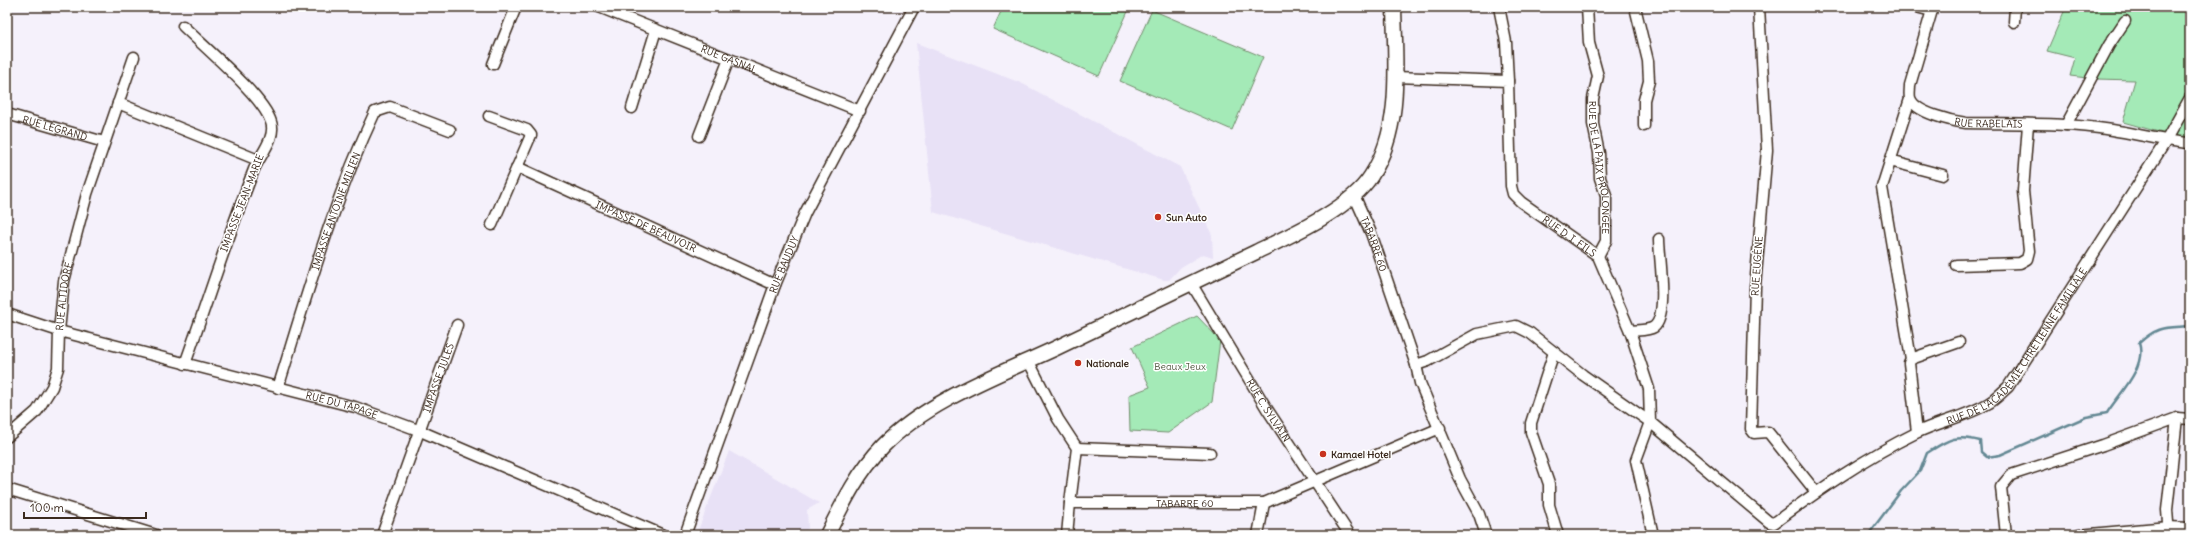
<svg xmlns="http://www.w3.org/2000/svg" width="2197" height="542" viewBox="0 0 2197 542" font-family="Delius,sans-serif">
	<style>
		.built { fill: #e8e1f6 }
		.green { fill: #a4eab7; stroke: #708a6a }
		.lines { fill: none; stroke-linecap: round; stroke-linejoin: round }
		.stream { stroke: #648893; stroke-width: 2.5 }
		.street-casing { stroke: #3b2a1e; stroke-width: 13 }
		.secondary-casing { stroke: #3b2a1e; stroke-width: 17 }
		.street { stroke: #fff; stroke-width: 10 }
		.secondary { stroke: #fff; stroke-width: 14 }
		.poi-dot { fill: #c8321e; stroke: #fff; stroke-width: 1.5 }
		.labels { text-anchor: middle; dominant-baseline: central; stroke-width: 3; stroke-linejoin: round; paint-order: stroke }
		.street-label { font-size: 10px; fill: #3b2a1e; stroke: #fff }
		.poi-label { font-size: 10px; font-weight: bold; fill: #3b2a1e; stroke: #fff; text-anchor: start }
		.park-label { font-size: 10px; fill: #555a44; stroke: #fff }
	</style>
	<rect width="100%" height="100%" fill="#f5f1fb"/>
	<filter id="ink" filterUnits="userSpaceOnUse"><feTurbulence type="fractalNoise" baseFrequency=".025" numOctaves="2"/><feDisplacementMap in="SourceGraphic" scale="8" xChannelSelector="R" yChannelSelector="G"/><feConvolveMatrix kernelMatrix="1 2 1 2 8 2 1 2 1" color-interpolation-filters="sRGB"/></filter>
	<g filter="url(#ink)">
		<g class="built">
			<path d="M916 43 1021 83 1180 167 1212 235 1213 257 1203 254 1181 267 1169 280H1164L933 212Z"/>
			<path d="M729 451 819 503 807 510 808 528 805 535H698L697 533Z"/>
		</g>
		<g class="green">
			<path d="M1003 7H1130L1099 76 993 29Z"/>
			<path d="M2066 7H2190V137L2180 138 2123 122 2135 80 2096 79 2070 76 2075 58 2047 51Z"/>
			<path d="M1152 10 1263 57 1232 130 1120 81Z"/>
			<path d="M1197 316 1220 340 1212 402 1168 433 1130 431 1129 395 1150 387 1132 347Z"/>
		</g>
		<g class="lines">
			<path class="stream" d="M1868 535 1901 491 1920 471 1927 453C1948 440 1955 434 1980 441L1981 452 1987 457 2000 455 2086 417 2107 413C2119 394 2147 367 2139 343 2159 325 2166 328 2190 326"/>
			<defs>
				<g id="street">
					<path id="s1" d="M599 7 860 111"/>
					<path d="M1499 7 1506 42 1508 81"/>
					<path id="s2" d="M1587 7 1589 43 1598 76 1593 99V124L1599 153 1600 178 1606 195V241L1598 256"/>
					<path d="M1635 7 1648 61 1649 81 1644 100V126"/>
					<path d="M1759 7 1767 150 1755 287 1751 429 1754 433 1768 432 1816 492"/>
					<path d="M1916 7 1932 11"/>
					<path id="s3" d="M1933 7 1910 85C1910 89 1909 94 1910 98 1915 113 1952 121 1966 123 2015 124 2064 122 2112 130 2138 134 2163 141 2190 143"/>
					<path d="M2014 22 2015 7"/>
					<path d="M183 26C204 47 263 96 271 122 277 138 258 157 253 172 228 235 208 300 185 364"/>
					<path d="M493 64 516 7"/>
					<path id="s4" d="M1395 77 1508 81 1511 186 1513 194 1521 202 1598 256 1630 331 1649 389 1650 422 1769 522 1774 523C1819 490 1865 458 1916 433 1940 421 1966 417 1989 403 1996 399 2002 392 2008 387L2166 141 2190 98"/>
					<path d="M1910 99 1882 187 1911 359 1909 363 1917 432"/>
					<path d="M118 103 258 160"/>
					<path d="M632 108 656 30"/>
					<path id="s5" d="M7 114 104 142"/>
					<path d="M489 116 527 130 531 135 492 225"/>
					<path d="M2066 125 2109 45 2125 21"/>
					<path d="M699 136 729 59"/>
					<path d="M1890 161 1943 175"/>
					<path id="s6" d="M517 167 775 285"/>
					<path id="s7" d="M1354 195 1371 233 1416 365 1420 383 1460 479 1479 514 1486 535"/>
					<path d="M1956 265 2020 263 2027 259 2029 251 2023 191 2028 124"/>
					<path id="s8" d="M1191 283 1267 409 1350 535"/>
					<path id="s9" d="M7 314 59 331 355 407 418 430 663 535"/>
					<path d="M1630 331C1637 330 1648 331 1654 327 1669 315 1659 257 1659 239"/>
					<path d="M1554 352 1531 423V432L1549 484V505L1558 535"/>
					<path d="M1911 359 1959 342"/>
					<path id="s10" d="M1028 360 1058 419 1077 448 1070 503H1264L1440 428"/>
					<path d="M1416 365 1428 361 1477 334 1516 326 1530 333 1583 375 1650 422 1636 460 1653 535"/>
					<path id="s11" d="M278 388C307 295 333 201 375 112L390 107 450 130"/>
					<path id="s12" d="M7 437 37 411 52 387 58 368 59 331 64 281 87 194 134 57"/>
					<path d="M1077 448 1210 453"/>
					<path d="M7 489 156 535"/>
					<path id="s13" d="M382 535 457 325"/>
					<path id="s14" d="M685 535 775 285 805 213 914 7"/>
					<path d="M1067 535 1070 503"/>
					<path d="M1258 535 1264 503"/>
					<path d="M2006 535 2001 487 2011 475 2103 445 2177 418 2190 419"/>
					<path d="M2079 535 2168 527 2190 528"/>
					<path d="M2169 535 2167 510 2177 418"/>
				</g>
				<path id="secondary" d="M827 535C843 503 858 472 883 446 927 401 998 375 1054 349 1122 317 1189 284 1256 252 1291 235 1350 209 1371 176 1403 127 1395 62 1394 7"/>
			</defs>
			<use href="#street" class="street-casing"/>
			<use href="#secondary" class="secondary-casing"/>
			<use href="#street" class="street"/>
			<use href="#secondary" class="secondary"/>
		</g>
	</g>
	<g class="poi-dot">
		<circle cx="1158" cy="217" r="4"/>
		<circle cx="1078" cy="363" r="4"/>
		<circle cx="1323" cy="454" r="4"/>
	</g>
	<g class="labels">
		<g class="street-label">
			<text stroke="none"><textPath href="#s1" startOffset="140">RUE GASNAL</textPath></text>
			<text stroke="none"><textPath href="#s3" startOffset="180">RUE RABELAIS</textPath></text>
			<text stroke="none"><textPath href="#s5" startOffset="50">RUE LEGRAND</textPath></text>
			<text stroke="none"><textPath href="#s2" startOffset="163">RUE DE LA PAIX PROLONGÉE</textPath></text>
			<text transform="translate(242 203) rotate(-69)">IMPASSE JEAN-MARIE</text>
			<text stroke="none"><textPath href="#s11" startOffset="186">IMPASSE ANTOINE MILIEN</textPath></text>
			<text stroke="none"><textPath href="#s6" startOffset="142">IMPASSE DE BEAUVOIR</textPath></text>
			<text stroke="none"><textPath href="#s4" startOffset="297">RUE D. I. FILS</textPath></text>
			<text stroke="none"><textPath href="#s7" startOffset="53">TABARRE 60</textPath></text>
			<text stroke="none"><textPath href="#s14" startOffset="288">RUE BAUDUY</textPath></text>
			<text transform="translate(1757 266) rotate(-86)">RUE EUGÈNE</text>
			<text stroke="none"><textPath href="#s12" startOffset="160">RUE ALTIDORE</textPath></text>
			<text stroke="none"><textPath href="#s4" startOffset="975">RUE DE L'ACADÉMIE CHRÉTIENNE FAMILIALE</textPath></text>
			<text stroke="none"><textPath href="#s13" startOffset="167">IMPASSE JULES</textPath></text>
			<text stroke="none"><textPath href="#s9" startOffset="347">RUE DU TAPAGE</textPath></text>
			<text stroke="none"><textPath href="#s8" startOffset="149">RUE C. SYLVAIN</textPath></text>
			<text stroke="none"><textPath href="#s10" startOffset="271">TABARRE 60</textPath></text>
		</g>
		<g class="poi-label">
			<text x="1166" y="217">Sun Auto</text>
			<text x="1086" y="363">Nationale</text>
			<text x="1331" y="454">Kamael Hotel</text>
		</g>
		<g class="park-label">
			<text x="1180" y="366">Beaux Jeux</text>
		</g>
	</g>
	<rect width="2197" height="542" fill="none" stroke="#fff" stroke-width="24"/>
	<rect x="12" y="12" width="2173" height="518" fill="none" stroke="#3b2a1e" stroke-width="1.5" filter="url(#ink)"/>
	<path d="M24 512v6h122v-6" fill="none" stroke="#3b2a1e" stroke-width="2"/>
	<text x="30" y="512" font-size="12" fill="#3b2a1e" stroke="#ffffff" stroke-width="3" paint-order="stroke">100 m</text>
</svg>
